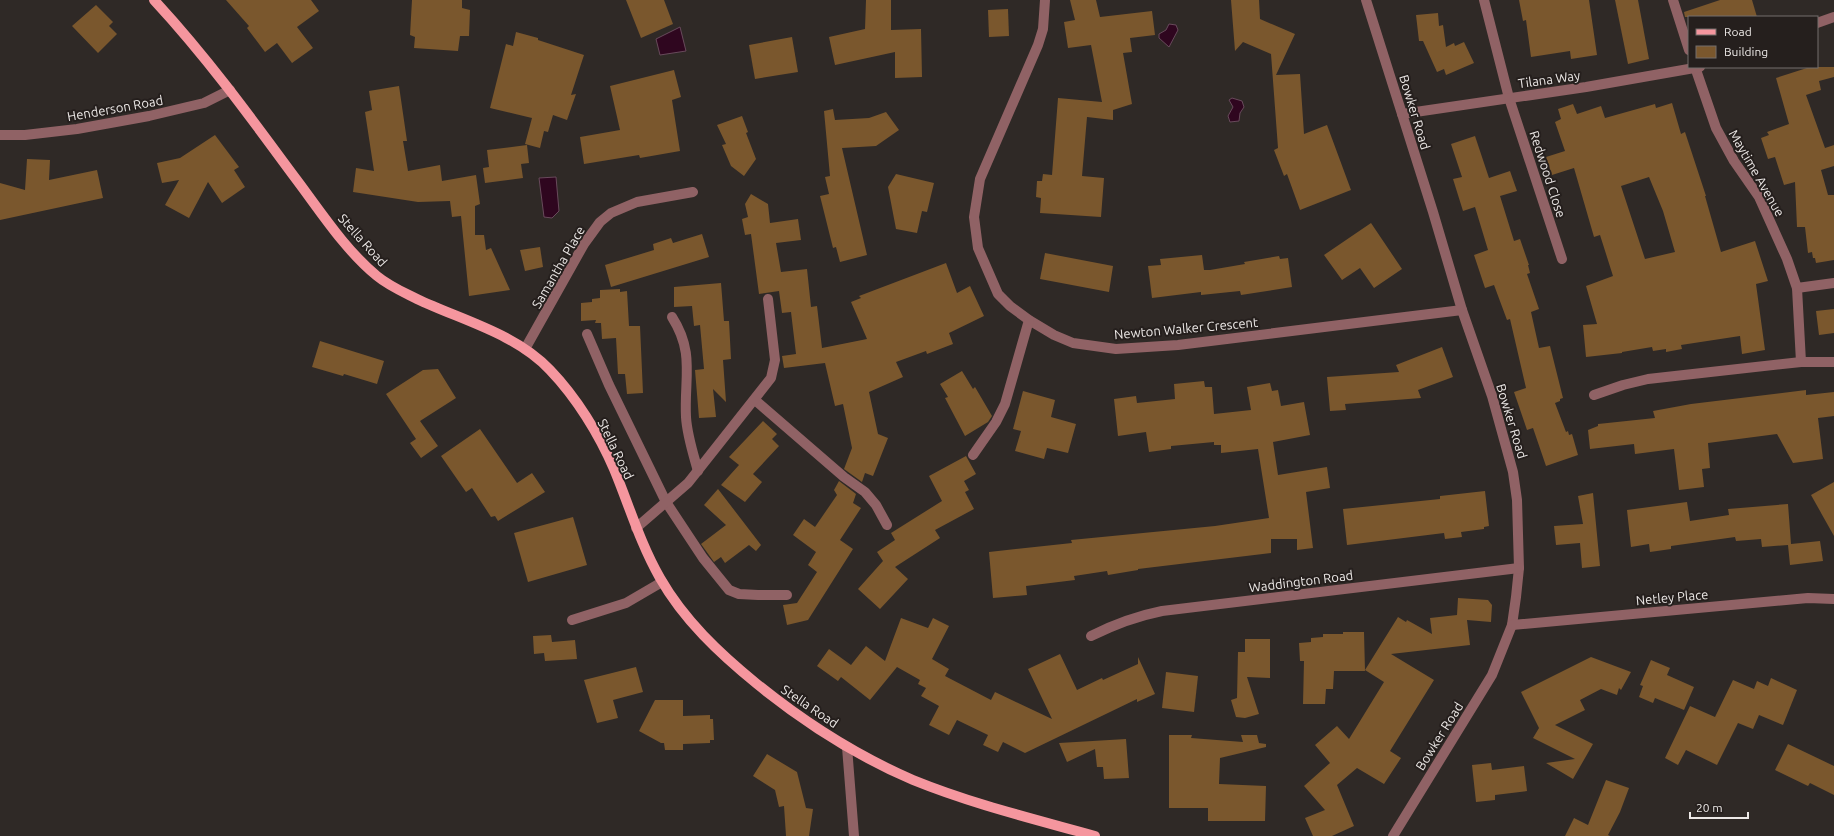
<svg xmlns="http://www.w3.org/2000/svg" width="1834" height="836" viewBox="0 0 1834 836" font-family="Ubuntu,sans-serif">
	<style>
		.water { fill: #2f061f; stroke: #684a5b }
		.building { fill: #7a572d; fill-rule: evenodd }
		.lines { fill: none; stroke-linecap: round; stroke-linejoin: round }
		.minor { stroke: #906265; stroke-width: 10 }
		.major { stroke: #f5969e; stroke-width: 10 }
		.labels { text-anchor: middle; dominant-baseline: central; stroke-width: 4; stroke-linejoin: round; paint-order: stroke }
		.street-label { font-size: 13px; fill: #ece8e6; stroke: #251f1d }
	</style>
	<rect width="100%" height="100%" fill="#2f2926"/>
	<g class="water">
		<path d="M1169 24 1176 25 1178 30 1169 47 1159 38V34L1166 30Z"/>
		<path d="M680 27 686 51 660 55 656 39Z"/>
		<path d="M1232 98 1242 101 1244 107 1240 113 1239 121 1230 122 1228 116 1233 107 1229 100Z"/>
		<path d="M556 177 559 211 552 218 544 217 539 178Z"/>
	</g>
	<g class="building">
		<path d="M226 0H311L319 11 297 27 313 48 292 63 277 43 265 52 247 28 249 26Z"/>
		<path d="M412 0H462V8L470 10 469 36H460L458 51 414 48 415 37 410 35Z"/>
		<path d="M626 0H664L673 24 641 38Z"/>
		<path d="M866 0H891V30L921 29 922 77 895 78V52L835 65 829 37 865 29Z"/>
		<path d="M1070 0H1096L1100 17 1152 11 1155 35 1130 38 1132 52 1123 53 1132 104 1113 110V120L1087 117 1082 176 1104 178 1101 217 1040 213 1041 198 1036 197 1037 181H1042L1043 174 1052 175 1058 98 1102 102 1091 45 1068 48 1064 22 1075 20Z"/>
		<path d="M1231 0H1259L1260 19 1295 34 1276 75 1300 74 1304 134 1327 125 1351 190 1300 210 1287 174 1284 176 1274 150 1278 148 1271 54 1243 42 1235 51Z"/>
		<path d="M1519 0H1589L1597 55 1571 59 1570 51 1531 57 1526 20 1523 21Z"/>
		<path d="M1615 0H1638L1649 59 1628 64Z"/>
		<path d="M1720 0H1752L1757 17H1685L1684 12Z"/>
		<path d="M96 5 113 22 109 26 117 34 98 53 72 26Z"/>
		<path d="M1008 9 1009 36 989 37 988 10Z"/>
		<path d="M1438 13 1439 26 1443 25 1446 47 1454 43 1455 46 1464 42 1474 63 1446 75 1444 69 1437 72 1423 41H1419L1416 15Z"/>
		<path d="M516 32 538 38V40L584 55 571 95 576 94 567 120 553 115 548 132 544 131 540 148 525 144 532 118 490 108 506 44 513 46Z"/>
		<path d="M792 37 798 72 755 79 749 45Z"/>
		<path d="M1810 67H1834V77L1819 81 1821 90 1806 95 1825 148 1834 145V166L1821 170 1828 195H1834V260L1816 263 1815 258H1813L1812 252 1808 253 1805 227H1797L1795 182 1784 185 1775 157 1768 159 1761 138 1769 135 1767 132 1789 124 1776 78Z"/>
		<path d="M674 70 681 97 672 100 680 151 640 158 639 155 584 164 580 137 620 130 610 86Z"/>
		<path d="M399 86 407 141H403L408 171 440 165 442 181 476 175 480 204 475 206V235H484L486 250 491 248 510 290 469 296 461 216 452 217 450 201 418 202 353 192 356 168 374 171 365 112 372 110 369 91Z"/>
		<path d="M1672 103 1681 134 1685 132 1706 196H1705L1721 252 1755 241 1768 281 1756 284 1765 350 1742 354 1740 336 1681 345 1682 349 1666 352V349L1653 351 1652 347 1622 352V353L1586 357 1583 325 1597 324 1586 286 1613 276 1600 235 1594 237 1574 168 1552 175 1546 157 1565 151 1555 122 1561 119 1558 109 1573 104 1577 114 1601 106 1605 118 1655 104 1656 108ZM1649 177 1663 211 1675 252 1645 259 1621 186Z"/>
		<path d="M833 109 835 120 869 118 886 112 899 130 876 146 842 148 867 255 840 262 836 247 833 248 820 196 829 194 825 177 830 176 824 111Z"/>
		<path d="M742 116 748 132 746 133 756 159 744 176 731 166 722 145 726 144 717 125Z"/>
		<path d="M215 135 239 167 234 170 245 187 222 203 208 182 189 218 165 205 179 180 162 183 157 163 180 158Z"/>
		<path d="M1475 136 1489 178 1510 171 1517 191 1500 196 1514 241 1520 239 1529 265H1528L1530 273 1527 274 1539 309 1531 312 1539 348 1550 346 1563 398 1560 399V401L1555 403 1566 432 1568 431 1569 435 1572 434 1578 455 1546 466 1533 428 1527 430 1514 392 1526 388 1510 319 1507 320 1494 285 1485 288 1474 255 1488 250 1475 207 1463 211 1453 179 1462 177 1451 144Z"/>
		<path d="M527 145 529 163 521 164 523 178 485 183 483 168 489 167 487 150Z"/>
		<path d="M27 159 50 160 49 180 97 170 103 198 0 220V183L25 190Z"/>
		<path d="M896 174 934 183 927 212 922 211 917 233 896 229 888 187Z"/>
		<path d="M751 194 768 204 770 223 798 219 801 240 776 243 781 272 807 269 811 307 817 306 822 348 867 339 851 302 861 298 859 296 946 263 957 293 970 286 984 316 949 333 953 344 927 354 926 351 896 362 903 377 869 392 878 434 888 438 873 476 865 473 862 482 844 469 852 448 843 404 835 406 825 363 784 368 782 356 796 354 791 312 782 313 779 291 759 294 751 234 745 235 742 219 748 217 745 204Z"/>
		<path d="M1371 223 1402 269 1374 288 1360 268 1342 280 1324 255Z"/>
		<path d="M702 234 709 257 611 287 605 265 654 250 653 244 671 238 673 243Z"/>
		<path d="M540 247 543 267 525 271 520 250Z"/>
		<path d="M1045 253 1113 266 1109 292 1040 279Z"/>
		<path d="M1202 255 1204 270H1210L1245 264 1244 262 1279 256 1280 259 1288 258 1292 287 1241 295 1240 291 1201 295V292L1152 298 1148 266 1161 265 1160 259Z"/>
		<path d="M721 283 724 321H729L731 359 723 360 726 402 713 389 716 417 699 418 695 370 704 369 700 325 694 326 692 306 674 307V287Z"/>
		<path d="M620 289V292L627 291 629 326H640L643 393 627 394 625 374H618L616 338 602 339 601 323H595L596 320 581 321V303L592 302V299L600 298V290Z"/>
		<path d="M1834 309V333L1819 335 1816 311Z"/>
		<path d="M320 341 384 361 377 384 344 374 343 376 312 367Z"/>
		<path d="M1442 347 1453 377 1418 390 1421 398 1345 404 1346 410 1330 411 1327 377 1399 372 1396 365Z"/>
		<path d="M438 369 456 398 420 421 438 446 421 458 410 443 416 439 386 394 423 370Z"/>
		<path d="M962 371 973 389 975 387 992 416 988 422 965 436 945 398 948 397 940 384Z"/>
		<path d="M1204 381 1205 387H1212L1214 414 1251 410 1247 387 1270 383 1272 391 1278 390 1281 406 1304 402 1310 435 1273 442 1278 475 1327 467 1330 488 1306 492 1313 548 1297 550V539H1271V553L1138 569V570L1108 575 1107 571 1074 576 1075 580 1026 586 1027 595 993 598 989 552 1072 543 1071 540 1215 526 1269 518 1258 449 1221 453V445H1214V442L1171 446V449L1149 452 1146 432 1118 436 1114 399 1136 396 1137 403 1175 399 1174 384Z"/>
		<path d="M1806 390V395L1834 392V416L1818 418 1823 459 1793 463 1777 434 1708 443 1710 468 1702 469 1704 487 1679 490 1674 449 1635 454 1634 444 1590 449 1588 430 1598 426V424L1655 418 1653 411 1691 404Z"/>
		<path d="M1023 391 1055 400 1051 417 1076 424 1068 453 1047 448 1044 459 1015 451 1021 431 1013 429Z"/>
		<path d="M763 421 777 434 772 439 779 446 753 474 762 482 745 502 721 485 739 465 729 457Z"/>
		<path d="M480 429 517 483 532 473 545 492 498 521 495 516 491 517 472 488 466 492 441 456Z"/>
		<path d="M966 456 976 474 964 481 969 490 965 492 974 509 935 530 940 538 895 567 908 579 880 609 858 589 883 561 877 552 895 540 891 533 942 501 929 476Z"/>
		<path d="M839 481 856 494 853 503 861 508 840 540 853 549 808 620 787 625 783 605 797 603 817 572 808 565 816 552 793 535 804 519 815 527 837 495 834 490Z"/>
		<path d="M1834 482V536L1811 495Z"/>
		<path d="M718 489 761 545 756 551 749 545 725 563 721 557 714 562 701 544 726 525 704 505Z"/>
		<path d="M1485 491 1489 526 1484 527V529L1461 532 1462 537 1445 539 1444 533 1347 545 1343 509 1440 499V496Z"/>
		<path d="M1593 493 1600 566 1582 568 1580 543 1556 545 1554 526 1583 524 1578 496Z"/>
		<path d="M1687 502 1690 521 1729 515 1728 509 1788 504 1791 544 1820 541 1823 561 1790 565 1788 545 1762 547 1761 539 1736 541 1735 537 1671 546V549L1650 552 1649 544 1631 547 1627 510Z"/>
		<path d="M573 517 587 565 528 582 514 533Z"/>
		<path d="M1458 598 1488 600 1492 605 1491 622 1467 620 1470 645 1391 654 1434 680 1390 751 1401 758 1384 784 1357 768 1337 785 1354 826 1332 836H1313L1305 818 1325 810 1304 786 1330 763 1315 745 1337 726 1349 739 1384 682 1365 670 1398 617 1406 622 1407 620 1432 634 1430 618 1457 615Z"/>
		<path d="M901 618 928 628 933 618 949 626 932 659 949 669 945 676 991 700 995 692 1052 719 1028 669 1060 654 1077 690 1102 678 1103 680 1138 664V657L1155 694 1137 702V699L1025 753 1003 742 998 752 983 745 988 735 957 720 949 735 929 725 939 706 921 696 926 688 918 684 920 680 897 667 870 700 841 677 838 681 817 666 829 649 851 665 866 646 885 661Z"/>
		<path d="M1343 632H1364L1365 671H1334L1333 689H1326L1325 704H1303L1304 661H1300L1299 643 1311 642V638L1323 637V634H1343Z"/>
		<path d="M551 635 552 642 575 640 577 659 545 661 544 653 534 654 533 636Z"/>
		<path d="M1245 639H1270V678L1247 677 1259 714 1245 718 1236 717 1231 700 1237 698 1238 652H1245Z"/>
		<path d="M1591 657 1631 672 1621 690 1619 688 1617 695 1601 689 1580 700 1585 710 1555 725 1593 744 1573 779 1546 763 1575 759 1533 738 1539 728 1521 692Z"/>
		<path d="M1651 660 1670 668 1667 675 1694 687 1684 710 1655 698 1653 703 1639 697 1643 686 1640 685Z"/>
		<path d="M636 667 643 692 613 700 618 718 597 723 584 680Z"/>
		<path d="M1166 672 1198 676 1194 712 1162 708Z"/>
		<path d="M1771 678 1797 690 1783 725 1759 715 1753 729 1738 723 1717 765 1686 750 1678 765 1665 758 1690 706 1715 717 1733 680 1754 689 1757 681 1768 686Z"/>
		<path d="M655 700H683V716L710 715V719H713L714 740H710V743L683 744V750H665L664 743H661L639 731Z"/>
		<path d="M1169 735H1192L1191 738 1243 742 1241 735H1257L1259 743 1266 744V747L1220 758 1219 784 1266 786 1265 821H1208V808H1169Z"/>
		<path d="M1126 739 1129 778 1104 779 1103 767H1097L1095 749 1067 762 1059 743Z"/>
		<path d="M1788 744 1834 766V795L1810 783 1808 786 1775 770Z"/>
		<path d="M767 754 797 772 806 808 813 809 809 836H786L784 806 779 807 775 790 753 776Z"/>
		<path d="M1491 763 1492 770 1524 766 1527 791 1495 795V800L1476 802 1472 765Z"/>
		<path d="M1606 780 1629 788 1620 812 1608 835 1610 836H1565L1574 818 1588 825Z"/>
	</g>
	<g class="lines">
		<g class="minor">
			<path d="M1045 0 1043 29 1038 45 980 179 974 217 978 248 998 294 1010 306 1029 320 1054 335 1073 343 1116 349 1178 345 1462 310"/>
			<path d="M1366 0 1433 212 1462 310 1492 396 1513 472 1517 500 1519 568 1516 597 1512 625 1492 675 1393 836"/>
			<path d="M1484 0 1509 98 1562 259"/>
			<path d="M1673 0 1689 50"/>
			<path d="M1817 23 1834 17"/>
			<path d="M1695 67 1716 128 1734 161 1759 197 1787 259 1797 288 1801 362"/>
			<path d="M1402 114 1586 87 1700 67"/>
			<path d="M0 135H25L77 129 149 116 204 103 230 90"/>
			<path d="M1797 288 1834 283"/>
			<path d="M672 317C695 353 684 378 686 417 687 435 693 453 698 471"/>
			<path d="M587 334 609 385 666 502 703 558 729 590 739 594 758 595H787"/>
			<path d="M525 349 584 244 600 222 611 213 637 202 693 192"/>
			<path d="M1594 395 1623 385 1648 379 1801 362H1834"/>
			<path d="M755 400 844 477 865 492 876 505 887 525"/>
			<path d="M973 455 996 422 1005 404 1029 320"/>
			<path d="M636 528 688 483 771 378 775 360 768 299"/>
			<path d="M572 620 626 603 662 582"/>
			<path d="M1512 625 1808 598 1834 599"/>
			<path d="M1091 636C1115 624 1137 616 1162 611L1519 568"/>
			<path d="M847 747 854 836"/>
		</g>
		<path class="major" d="M154 0C205 55 249 115 293 175 319 209 344 249 377 276 389 286 403 292 417 299 461 320 515 333 550 370 576 397 599 434 614 469 629 505 640 543 660 578 684 620 719 653 757 684 804 722 857 756 913 780 972 804 1034 819 1095 836"/>
	</g>
	<g class="labels">
		<g class="street-label">
			<text transform="translate(1549 79) rotate(-8)">Tilana Way</text>
			<text transform="translate(115 108) rotate(-10)">Henderson Road</text>
			<text transform="translate(1415 112) rotate(73)">Bowker Road</text>
			<text transform="translate(1757 173) rotate(60)">Maytime Avenue</text>
			<text transform="translate(1548 174) rotate(72)">Redwood Close</text>
			<text transform="translate(363 240) rotate(48)">Stella Road</text>
			<text transform="translate(558 267) rotate(-60)">Samantha Place</text>
			<text transform="translate(1186 328) rotate(-5)">Newton Walker Crescent</text>
			<text transform="translate(1512 421) rotate(73)">Bowker Road</text>
			<text transform="translate(616 449) rotate(64)">Stella Road</text>
			<text transform="translate(1301 581) rotate(-7)">Waddington Road</text>
			<text transform="translate(1672 597) rotate(-5)">Netley Place</text>
			<text transform="translate(810 706) rotate(34)">Stella Road</text>
			<text transform="translate(1439 736) rotate(-58)">Bowker Road</text>
		</g>
	</g>
	<rect x="1688" y="16" width="130" height="52" fill="#251f1d" stroke="#756f6d"/>
	<rect x="1696" y="29" width="20" height="6" fill="#f5969e" stroke="#756f6d"/>
	<text x="1724" y="36" font-size="12" fill="#ece8e6">Road</text>
	<rect x="1696" y="46" width="20" height="12" fill="#7a572d" stroke="#756f6d"/>
	<text x="1724" y="56" font-size="12" fill="#ece8e6">Building</text>
	<path d="M1690 812v6h58v-6" fill="none" stroke="#ece8e6" stroke-width="2"/>
	<text x="1696" y="812" font-size="12" fill="#ece8e6" stroke="#251f1d" stroke-width="3" paint-order="stroke">20 m</text>
</svg>
